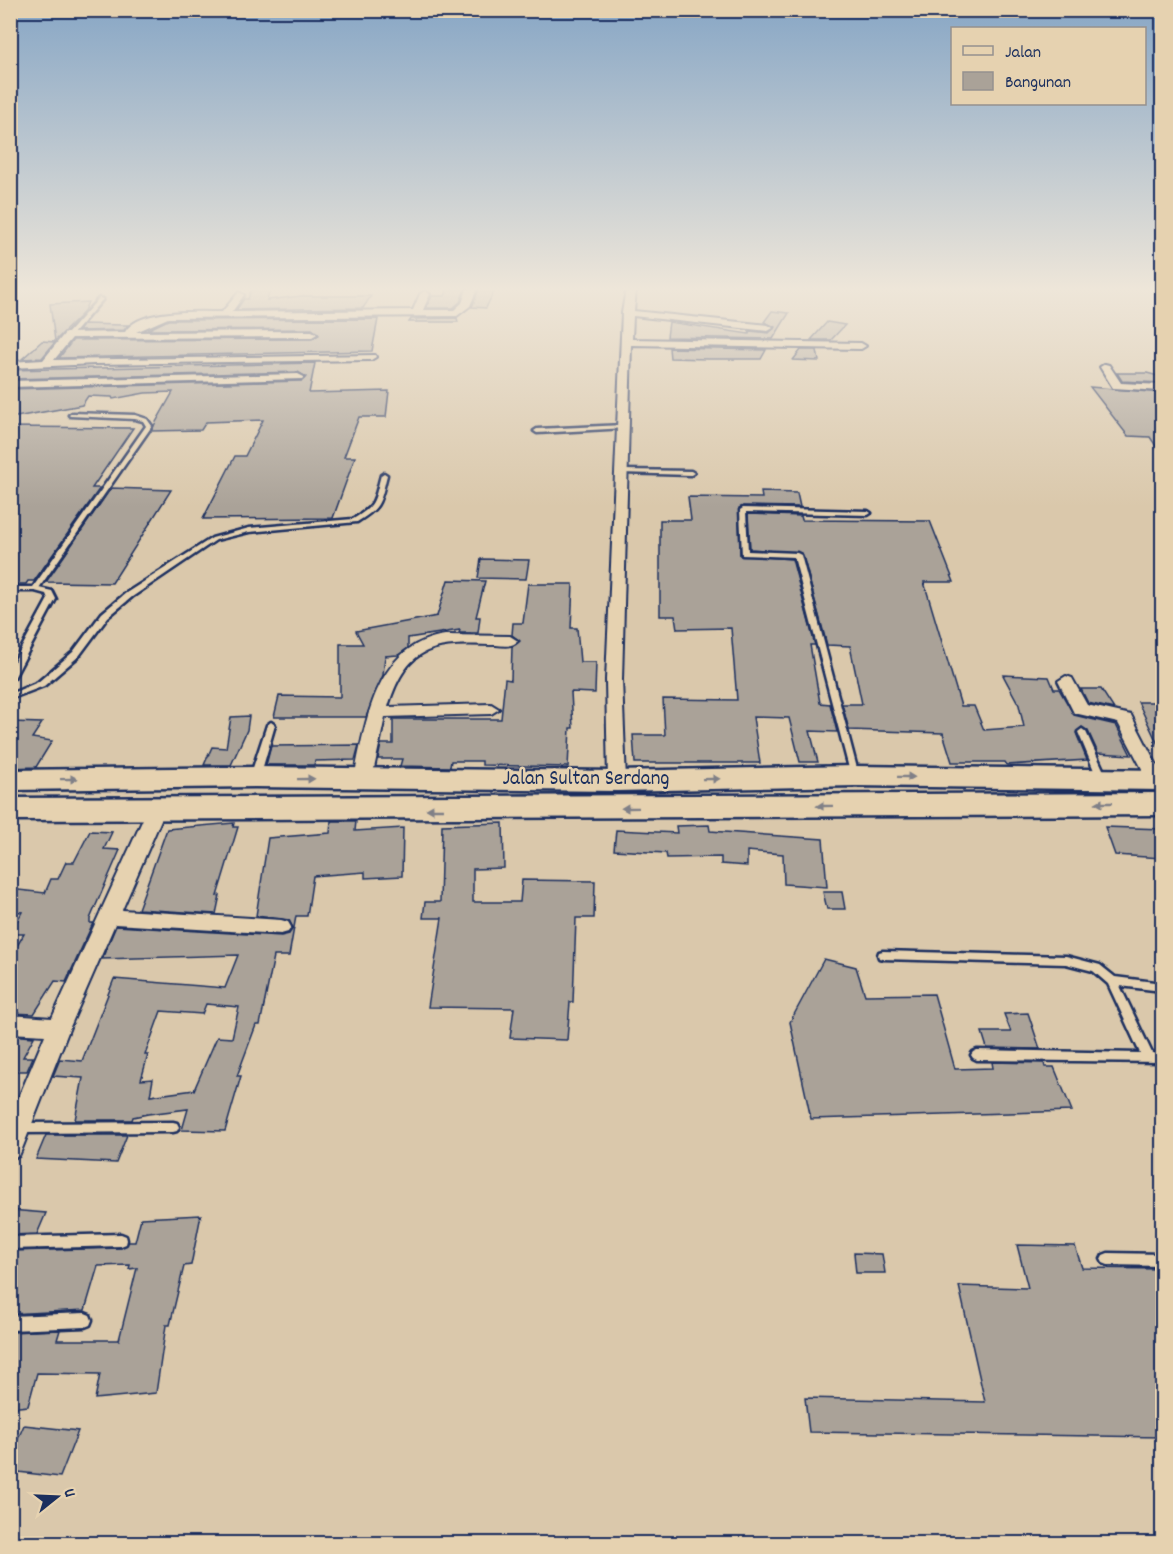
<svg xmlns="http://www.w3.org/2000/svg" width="1173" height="1554" viewBox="0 0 1173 1554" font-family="Dekko,sans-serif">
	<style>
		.building { fill: #aaa298; stroke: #1b2f5e; stroke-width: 1.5; fill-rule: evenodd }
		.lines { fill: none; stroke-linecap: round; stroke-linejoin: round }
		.lane-casing { stroke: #1b2f5e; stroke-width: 5 }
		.street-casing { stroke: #1b2f5e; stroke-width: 4 }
		.highway-casing { stroke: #1b2f5e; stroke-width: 5 }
		.lane { fill: #e6d2b0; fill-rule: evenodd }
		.street { fill: #e6d2b0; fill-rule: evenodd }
		.highway { fill: #e6d2b0; fill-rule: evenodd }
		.oneway { fill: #808087 }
		.labels { text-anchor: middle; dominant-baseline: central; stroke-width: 5; stroke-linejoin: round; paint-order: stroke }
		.street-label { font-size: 21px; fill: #1b2f5e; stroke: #e6d2b0 }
	</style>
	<rect width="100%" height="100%" fill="#dac8ab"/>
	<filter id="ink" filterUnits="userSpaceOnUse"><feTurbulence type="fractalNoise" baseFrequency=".0167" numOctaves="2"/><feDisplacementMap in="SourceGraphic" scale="12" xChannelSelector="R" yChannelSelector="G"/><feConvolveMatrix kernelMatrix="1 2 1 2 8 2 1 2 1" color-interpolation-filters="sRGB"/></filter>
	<g filter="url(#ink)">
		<g class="building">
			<path d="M453 289H465L460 302 453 308H426L432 296H445L447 290Z"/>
			<path d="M479 289H495L486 308 472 307Z"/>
			<path d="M251 290H270L267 300 301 296H371L363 308 236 310 244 299H248Z"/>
			<path d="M88 302 83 313 55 341 50 304Z"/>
			<path d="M772 311 789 313 773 339 667 337 669 322 749 334 750 331 769 333 775 327 764 322Z"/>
			<path d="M457 318 458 322H409L411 319Z"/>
			<path d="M378 319 372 351 59 358 73 340 312 339 319 335 312 329 147 330 168 320Z"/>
			<path d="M827 322 845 325 831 340H811Z"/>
			<path d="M84 324 123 325H128L124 330 79 331Z"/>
			<path d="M42 341 55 342 42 358 22 359Z"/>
			<path d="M669 348 766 350 761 359H707L670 358Z"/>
			<path d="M801 350H817L819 361 793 360Z"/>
			<path d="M315 363 309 393 389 391 386 417H359L344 457H355L333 518 203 519 235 456H245L263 420 206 422 201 430 151 431 173 392 145 393 113 399 112 397 88 396 82 405 10 418V389L302 381 306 377 298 372 10 379V370Z"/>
			<path d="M1117 373H1147L1162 377V383L1122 381Z"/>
			<path d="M1090 387 1162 393V455L1150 437 1128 436Z"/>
			<path d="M10 427 133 428 92 488H100L34 581H28L26 584H10Z"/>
			<path d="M111 488 171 490 112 583 46 582Z"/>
			<path d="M761 492 797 493 800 507 743 506 739 508 740 555 792 559 815 645H810L820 703 830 704 837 732 810 731 818 762H800L789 718 753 717 760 763H635L633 735H665L663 699 737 700 731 628 677 629 675 616H660V520H691L688 497 762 498Z"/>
			<path d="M748 514 801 516 802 520 930 521 954 582H924L961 706H974L984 730 1024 727 1019 705 1003 675 1049 677 1054 689H1059L1074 715 1116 725 1131 755 1098 753 1088 731 1082 727 1076 733 1087 760 1007 765 1005 762H952L943 733 849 730 842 704H862L850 646 827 645 802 553 750 549Z"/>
			<path d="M481 559 529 560 526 579 478 578Z"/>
			<path d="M448 580 485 581 476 617H480L478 633H459L460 630 408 638V648L398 655 385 656 383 675 366 717H274L279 696 340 697V644H363L356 631 437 616Z"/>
			<path d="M528 584H573L571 628H577L580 662H596L595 693 571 692 573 728H570L568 767 482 765V761H451L450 767 400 766 402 759H378L381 744H393V719H501L505 679 511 680 512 647 520 641 512 635 513 623H523Z"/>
			<path d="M1081 689H1101L1114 709 1088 703Z"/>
			<path d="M1138 702H1162V753Z"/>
			<path d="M249 716 247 730 231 765H204L212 747 226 748 231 717Z"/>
			<path d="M10 722 42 723 32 738 52 741 36 767 10 768Z"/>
			<path d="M359 745 355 760 315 761 314 765H266L271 746Z"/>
			<path d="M331 821H356L355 831 403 828 402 876 365 878V872L313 876 307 916H296L289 956H274L260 1025H256L237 1076H241L225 1131 182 1130 188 1109 148 1114 133 1117 132 1120H75L83 1078 53 1076 60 1059 82 1061 114 979 225 988 238 955 102 959 116 926 281 936 289 934 293 928 289 920 256 916 268 838 330 833ZM206 1004 239 1007 232 1038 217 1037 194 1090 150 1096 153 1079 141 1080 148 1055H145L161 1011 202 1014Z"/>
			<path d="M234 823 233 827H238L217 896 220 895 216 914 138 909 167 829Z"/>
			<path d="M503 823 504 868 473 869V902H520L522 880 595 881 594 918H576L573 1002H570L567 1040 510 1038 514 1008 428 1007 442 918H423L425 902H440L442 825Z"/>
			<path d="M709 825 710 831 823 839 827 887 784 884 783 854 747 851V866L721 864V857L667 858 666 853 614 850 616 830 677 833 676 826Z"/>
			<path d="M1105 827 1162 829V858L1115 855Z"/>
			<path d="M90 831 112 832 104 849 120 850 90 919V923H93L66 982 55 981 34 1014 10 1013V958L24 934H10L22 912 10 911V889L45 893 51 879H58L66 862H74Z"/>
			<path d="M823 892H842L845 909H827Z"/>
			<path d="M824 959 856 967 865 995 934 994 955 1069 993 1068 992 1062 1044 1063 1045 1067H1054L1072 1111 811 1119 790 1022Z"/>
			<path d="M1028 1013 1040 1049 987 1048 982 1032H1011L1004 1014Z"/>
			<path d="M10 1035 34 1037 23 1057H33L27 1071H15L10 1080Z"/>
			<path d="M46 1135H127L116 1163 36 1159Z"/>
			<path d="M10 1210 46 1213 37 1234 10 1235Z"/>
			<path d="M201 1215 191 1265 184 1266 170 1325H166L156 1393 95 1399 100 1374 37 1373 28 1406 10 1408V1332L60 1330 57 1340H119L137 1268 129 1269 130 1265 98 1266 85 1310 10 1314V1251L121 1248 129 1242H135L141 1218Z"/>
			<path d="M1017 1245 1075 1246 1082 1268 1162 1269V1437L809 1432 805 1398 985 1402 959 1286 1028 1288Z"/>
			<path d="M854 1253 882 1254 885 1273H856Z"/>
			<path d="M24 1425 78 1431 60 1477 10 1471V1457Z"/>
		</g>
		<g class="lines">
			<defs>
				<g id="lane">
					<path d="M99 298 103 299 71 336H67V334Z"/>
					<path d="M72 413 135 415 147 419 152 426 39 588 52 591 56 599 14 678 10 680V669L48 599 46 594 35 591H10V587H33L146 426 143 421 135 419 70 416 69 415Z"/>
					<path d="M624 425 626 426V428L537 433 534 431 537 429Z"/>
					<path d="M623 470 691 471 694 473 691 475 621 473V471Z"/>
					<path d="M384 473 387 475C380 502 382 507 357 522L249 532 216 540 132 597 108 617 79 656 44 686 10 699V694L38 682 73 652 102 613 126 593 212 538 249 528 353 519C377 505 374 500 381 475Z"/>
					<path d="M743 508 868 511 871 513 868 515 746 512 748 551 797 553 801 555 859 776 858 778 855 779 851 776 794 557 742 555 740 510Z"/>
					<path d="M271 722 275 725 260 777 258 779H252L250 777 267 725Z"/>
					<path d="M1082 729 1086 732 1108 780 1106 782 1103 783 1098 780 1078 732Z"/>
					<path d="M883 951 1066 956 1100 965 1115 977 1162 983V991L1120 986 1152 1053 1162 1054V1062L977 1060 973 1058 971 1055 973 1052 977 1050 1140 1053 1108 984 1093 971 1066 964 883 959 879 958 878 955 879 952Z"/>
					<path d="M173 1122 177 1123 179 1127 177 1131 173 1132 20 1133 16 1132 14 1128 16 1124 20 1123Z"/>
					<path d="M121 1234 126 1236 127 1240 126 1244 121 1246 10 1249V1237Z"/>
					<path d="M1108 1253 1162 1254V1266L1108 1265 1103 1263 1101 1259 1103 1255Z"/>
					<path d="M85 1313 90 1315 92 1320 90 1325 85 1327 10 1330V1316Z"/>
				</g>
				<g id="street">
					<path d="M467 289H477L470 306 457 316 168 318 136 332 312 331 317 334 312 337 72 338 54 360 375 355 376 357 371 360 95 364 10 368V362L43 360 65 333 125 332C139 308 197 312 222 312L239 292 244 295 232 312 413 310 420 294 425 291 430 294 423 310H454L462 303Z"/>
					<path d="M626 289H636L634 311 768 325 773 328 768 331 633 316 632 339 861 343 866 346 861 349 631 345 622 680 626 781 617 787 608 781 606 680 622 313Z"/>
					<path d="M1105 364 1109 365 1121 383 1162 385V391L1113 388 1100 367Z"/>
					<path d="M298 374 304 377 302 379 10 387V381Z"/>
					<path d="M445 635 510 636 518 641C512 647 504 646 496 645 437 643 408 642 388 707L491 704 499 709 491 714 385 717 372 778 369 782H357L354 778C366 722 375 645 445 635Z"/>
					<path d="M1066 676 1072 678 1087 705 1131 715 1162 775V784H1150L1118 723 1074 713 1058 681Z"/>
					<path d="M157 802 166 808 122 910 281 920 288 922 291 927 288 932 281 934 115 924 70 1027 22 1149 19 1156 10 1159V1118L45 1035 10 1033V1015L52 1018 148 808Z"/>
				</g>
				<g id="highway">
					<path d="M855 766 1162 770V790L855 786 617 791 255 787 10 790V770L255 767 617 771Z"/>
					<path d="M1162 793V815L10 820V798Z"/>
				</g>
			</defs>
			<use href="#lane" class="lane-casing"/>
			<use href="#street" class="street-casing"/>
			<use href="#highway" class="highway-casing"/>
			<use href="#lane" class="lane"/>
			<use href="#street" class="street"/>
			<use href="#highway" class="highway"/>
		</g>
		<defs><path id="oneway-solid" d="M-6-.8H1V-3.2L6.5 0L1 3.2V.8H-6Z" transform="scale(1.5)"/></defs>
		<g class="oneway">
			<use href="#oneway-solid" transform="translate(906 777) rotate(1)"/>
			<use href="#oneway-solid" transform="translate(69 779) rotate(-1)"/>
			<use href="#oneway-solid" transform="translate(306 779) rotate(-1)"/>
			<use href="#oneway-solid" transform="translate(711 779) rotate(-1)"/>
			<use href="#oneway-solid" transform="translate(1104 803) rotate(-180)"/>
			<use href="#oneway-solid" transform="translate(825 806) rotate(179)"/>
			<use href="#oneway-solid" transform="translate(630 808) rotate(179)"/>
			<use href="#oneway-solid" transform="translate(435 809) rotate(180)"/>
		</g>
	</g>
	<linearGradient id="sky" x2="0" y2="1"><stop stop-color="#87a6c5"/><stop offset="0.57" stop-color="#eee6d9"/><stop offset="1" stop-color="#eee6d9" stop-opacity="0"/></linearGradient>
	<rect width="1173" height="507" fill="url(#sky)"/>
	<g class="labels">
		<g class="street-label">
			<text x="586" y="780">Jalan Sultan Serdang</text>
		</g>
	</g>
	<rect width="1173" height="1554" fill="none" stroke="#e6d2b0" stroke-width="36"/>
	<rect x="18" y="18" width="1137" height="1518" fill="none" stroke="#1b2f5e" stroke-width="2" filter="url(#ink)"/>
	<rect x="951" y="27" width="195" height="78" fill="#e6d2b0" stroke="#95918f" stroke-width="1.5"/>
	<rect x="963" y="46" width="30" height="9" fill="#e6d2b0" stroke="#95918f" stroke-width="1.5"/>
	<text x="1005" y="57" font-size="18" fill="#1b2f5e">Jalan</text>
	<rect x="963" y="72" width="30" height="18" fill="#aaa298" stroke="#95918f" stroke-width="1.5"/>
	<text x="1005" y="87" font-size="18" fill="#1b2f5e">Bangunan</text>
	<g transform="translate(57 1497) rotate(72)" stroke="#e6d2b0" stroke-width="4.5" paint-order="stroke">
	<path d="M0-4.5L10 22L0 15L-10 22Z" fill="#1b2f5e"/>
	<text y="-9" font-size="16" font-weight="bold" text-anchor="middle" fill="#1b2f5e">U</text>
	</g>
</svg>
